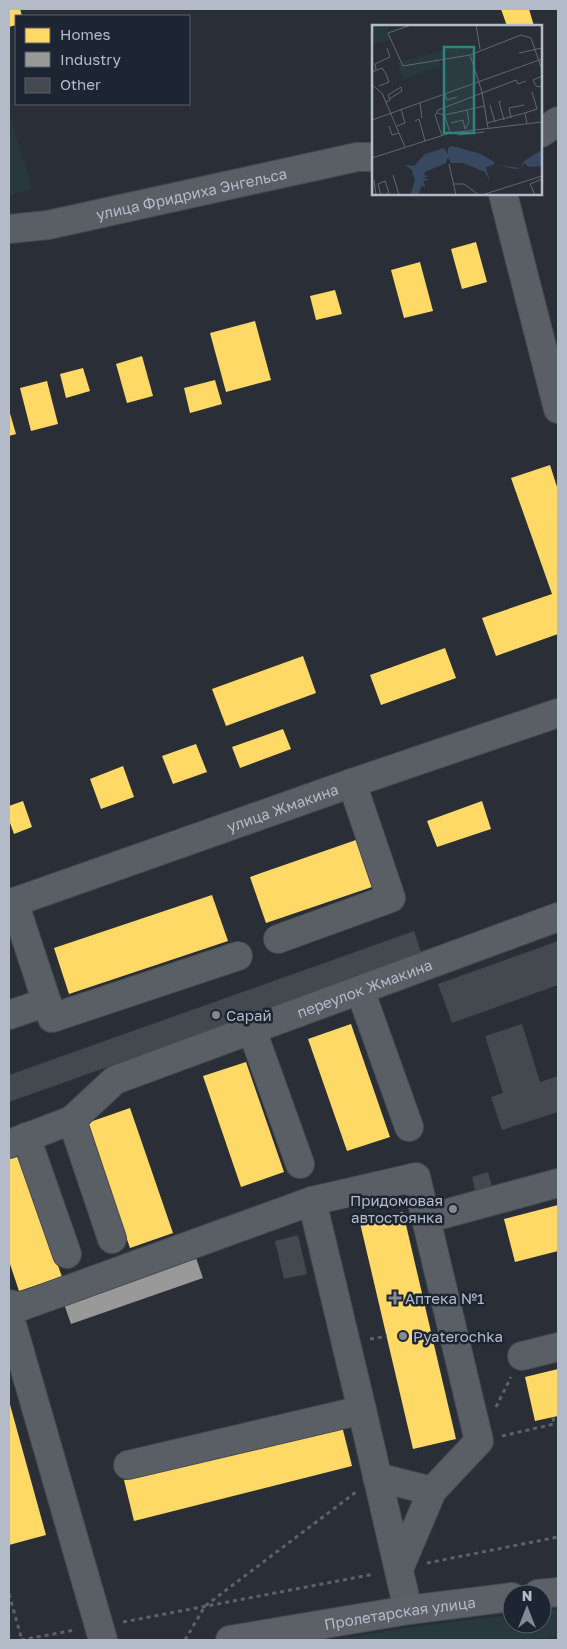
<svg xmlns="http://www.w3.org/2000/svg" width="567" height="1649" viewBox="0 0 567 1649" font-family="'Golos Text',sans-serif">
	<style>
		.green { fill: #27393d }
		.homes { fill: #ffd966 }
		.industry { fill: #999 }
		.building { fill: #44494f }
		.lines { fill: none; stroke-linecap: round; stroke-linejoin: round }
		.minor-casing { stroke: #464a50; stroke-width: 30 }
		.major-casing { stroke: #484c54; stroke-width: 30 }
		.path { stroke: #5d6269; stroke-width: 3; stroke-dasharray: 4 4; stroke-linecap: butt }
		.minor { stroke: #5a5e65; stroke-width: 28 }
		.major { stroke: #5c6067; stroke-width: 28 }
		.poi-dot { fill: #848a95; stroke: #1d2532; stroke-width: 2 }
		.labels { text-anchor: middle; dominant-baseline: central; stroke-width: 5; stroke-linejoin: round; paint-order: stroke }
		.street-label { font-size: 15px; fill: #b4bbc8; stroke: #1d2532 }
		.poi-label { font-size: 15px; fill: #b4bbc8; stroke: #1d2532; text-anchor: start }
		.inset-road { fill: none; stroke: #616771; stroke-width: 1 }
		.view { fill: #308480; fill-opacity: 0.15; stroke: #308480; stroke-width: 2.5 }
		.inset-edge { fill: none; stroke: #b4bbc8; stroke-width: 2.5 }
	</style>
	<rect width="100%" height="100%" fill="#2a2f37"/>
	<g class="green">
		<path d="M9 112 32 189 9 196Z"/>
		<path d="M558 1609V1636L527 1640H332L412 1627 512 1615V1624H542V1611Z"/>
	</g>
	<g class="homes">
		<path d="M9 9H20L22 16H16V25L9 27Z"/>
		<path d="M501 9H529L534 26H507Z"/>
		<path d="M476 242 487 282 462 289 451 249Z"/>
		<path d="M420 262 433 311 404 318 391 270Z"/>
		<path d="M335 290 342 314 316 320 310 296Z"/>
		<path d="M255 321 271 380 226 392 210 333Z"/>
		<path d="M142 356 153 396 127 403 116 364Z"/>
		<path d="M83 368 90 391 66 398 60 374Z"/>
		<path d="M215 380 222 404 190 413 184 388Z"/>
		<path d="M47 381 58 424 31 431 20 388Z"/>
		<path d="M9 410 16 434 9 436Z"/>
		<path d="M550 465 558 490V634L496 656 482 618 552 594 511 478Z"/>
		<path d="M445 648 456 678 381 705 370 675Z"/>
		<path d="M303 656 316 693 226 726 212 689Z"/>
		<path d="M283 729 291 749 240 768 232 747Z"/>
		<path d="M196 744 207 772 173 784 162 756Z"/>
		<path d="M123 766 134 797 101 809 90 779Z"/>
		<path d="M23 801 32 827 14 834 9 820V806Z"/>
		<path d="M482 801 491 829 437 847 427 821Z"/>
		<path d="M356 840 372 887 266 923 250 877Z"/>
		<path d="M212 895 228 941 69 994 54 948Z"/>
		<path d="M351 1024 390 1137 347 1151 308 1039Z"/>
		<path d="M246 1062 284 1172 241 1187 203 1076Z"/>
		<path d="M130 1108 173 1233 130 1248 87 1123Z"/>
		<path d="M18 1151 62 1277 19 1291 9 1261V1154Z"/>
		<path d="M558 1205V1251L515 1262 504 1219Z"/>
		<path d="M403 1212 456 1439 413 1449 360 1223Z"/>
		<path d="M558 1369V1416L535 1421 525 1377Z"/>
		<path d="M9 1401 46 1535 9 1545Z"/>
		<path d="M342 1426 352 1466 134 1521 124 1480Z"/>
	</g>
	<path class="industry" d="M196 1258 203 1278 71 1324 64 1304Z"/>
	<g class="building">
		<path d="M414 931 422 955 9 1102V1075Z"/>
		<path d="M558 941V985L452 1023 438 984Z"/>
		<path d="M522 1024 540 1082 558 1076V1112L502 1130 491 1097 503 1093 485 1036Z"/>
		<path d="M488 1172 493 1190 476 1195 472 1177Z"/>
		<path d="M298 1235 307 1274 284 1279 275 1241Z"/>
	</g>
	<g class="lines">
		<defs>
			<g id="minor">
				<path d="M541 133 558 121"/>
				<path d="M503 194 558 409"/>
				<path id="s1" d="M9 229 48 225 357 157H373"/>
				<path d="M14 902 52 1018 238 956"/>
				<path id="s2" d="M9 904 352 783 558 713"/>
				<path d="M278 939 391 898 352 783"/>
				<path d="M360 990 409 1127"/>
				<path d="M9 1015 47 1002"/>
				<path d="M252 1030 300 1164"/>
				<path d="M72 1120 112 1239"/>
				<path d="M26 1137 67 1254"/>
				<path id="s3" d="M9 1144 72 1120 115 1080 558 917"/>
				<path d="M312 1201 362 1410"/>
				<path d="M9 1304 20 1307 312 1201 416 1177 426 1219"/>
				<path d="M13 1328 103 1640"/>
				<path d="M522 1356 558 1347"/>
				<path d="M128 1465 362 1410 408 1610"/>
				<path d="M377 1477 432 1491"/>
				<path d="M399 1569 432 1491 479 1441 426 1219 558 1183"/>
			</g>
			<g id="major">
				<path d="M538 1594 558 1592"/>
				<path id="s4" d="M230 1640 408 1610 512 1597"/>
			</g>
		</defs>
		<use href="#minor" class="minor-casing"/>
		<use href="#major" class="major-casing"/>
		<g class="path">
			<path d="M370 1339 387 1336"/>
			<path d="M496 1407 511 1377"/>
			<path d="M502 1436 554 1424 553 1417"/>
			<path d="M427 1563 558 1537"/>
			<path d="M9 1594 22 1640"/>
			<path d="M123 1622 374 1574"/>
			<path d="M21 1640 75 1630"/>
			<path d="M185 1640 205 1606 356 1492"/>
		</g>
		<use href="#minor" class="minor"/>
		<use href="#major" class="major"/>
	</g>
	<g class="poi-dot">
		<circle cx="216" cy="1015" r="5"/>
		<circle cx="453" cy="1209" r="5"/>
		<path d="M392.5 1290.5h5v5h5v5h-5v5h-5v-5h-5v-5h5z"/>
		<circle cx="403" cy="1336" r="5"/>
	</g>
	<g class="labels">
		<g class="street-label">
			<text stroke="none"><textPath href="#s1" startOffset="186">улица Фридриха Энгельса</textPath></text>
			<text stroke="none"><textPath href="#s2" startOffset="290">улица Жмакина</textPath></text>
			<text stroke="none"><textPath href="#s3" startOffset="392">переулок Жмакина</textPath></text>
			<text stroke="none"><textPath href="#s4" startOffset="172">Пролетарская улица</textPath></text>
		</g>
		<g class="poi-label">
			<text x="226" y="1015">Сарай</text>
			<text x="443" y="1200" text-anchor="end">Придомовая<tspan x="443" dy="17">автостоянка</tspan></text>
			<text x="405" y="1298">Аптека №1</text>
			<text x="413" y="1336">Pyaterochka</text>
		</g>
	</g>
	<g transform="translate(372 25)">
		<rect width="170" height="170" fill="#2a2f37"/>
		<path d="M0 0H16L18 15 0 19ZM72 25 74 32 66 34 69 42 31 54 26 38Z" fill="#27393d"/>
		<path d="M80 121 106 128 121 136 123 139 114 142 118 157 113 147 91 138H79L76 132 74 138 53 147 52 150 56 151 51 153 58 155 51 156 54 162 49 161 47 169 38 170 43 156 40 145 33 140 42 141 53 129 72 123 76 129V123ZM170 125V141L156 142 153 138 149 143 143 144 125 140 149 143 152 136Z" fill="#394861"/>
		<path class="inset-road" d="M39 0 16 8 31 41 98 30 149 10M104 0 108 24M149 10 159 13 170 45M147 28 170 23M98 30 110 67 116 103M4 45 3 39 18 32 15 23M0 47 10 43 14 49 17 57 7 61M170 51 161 55 164 61 170 62M0 60 10 68 33 122M73 69 75 75 85 72M129 76 127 77 132 95M14 77 18 75 16 70 29 62 30 66 17 74M48 78 50 93M118 80 123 97M65 88 73 90 95 85M153 88 165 84 160 67M73 91 78 108M139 93 137 83 152 80M0 95 170 34M43 96 47 94 53 116M79 98 91 95 93 104M115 98 153 88 155 98M17 101 20 110 27 108M25 101 33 98 29 84M93 104 97 97 95 85 112 81M86 110 112 107M70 111 63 90 66 85 144 55 146 59 154 56M0 133 78 108 170 97M77 139 84 170M21 150 27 170M2 155 4 170M81 159H92L107 170M9 170 6 159 13 156 17 168 13 170M110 170 170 151M163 170 158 159 170 154"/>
		<path class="view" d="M72 22H102V108H72Z"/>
		<rect width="170" height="170" class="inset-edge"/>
	</g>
	<rect width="567" height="1649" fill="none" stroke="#b4bbc8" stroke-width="20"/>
	<rect x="15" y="15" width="175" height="90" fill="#1d2532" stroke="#59616e"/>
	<rect x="25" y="28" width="25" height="15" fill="#ffd966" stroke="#59616e"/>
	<text x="60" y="40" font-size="15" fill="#b4bbc8">Homes</text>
	<rect x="25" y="52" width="25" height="15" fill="#999999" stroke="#59616e"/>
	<text x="60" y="65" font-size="15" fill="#b4bbc8">Industry</text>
	<rect x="25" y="78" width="25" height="15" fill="#44494f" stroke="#59616e"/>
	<text x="60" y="90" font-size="15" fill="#b4bbc8">Other</text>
	<g transform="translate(527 1609)"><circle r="24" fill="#1d2532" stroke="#59616e"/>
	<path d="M0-4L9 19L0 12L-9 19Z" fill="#848a95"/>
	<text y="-8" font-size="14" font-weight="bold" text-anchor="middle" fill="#b4bbc8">N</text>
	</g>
</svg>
